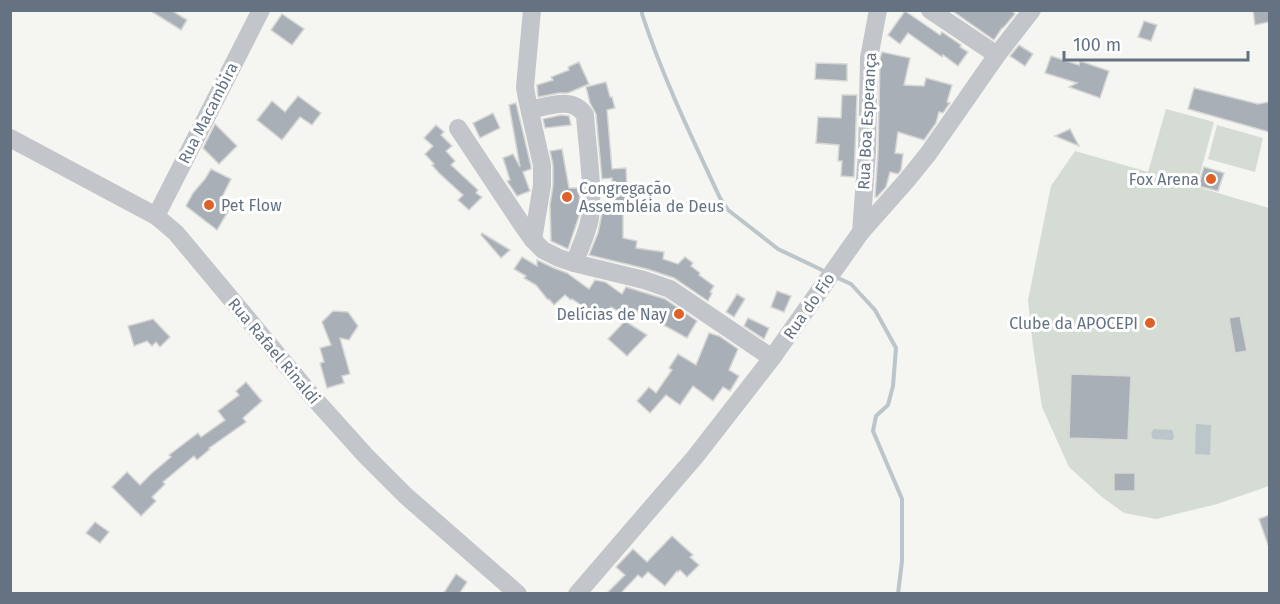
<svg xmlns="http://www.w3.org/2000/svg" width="1280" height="604" viewBox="0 0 1280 604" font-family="'Fira Sans',sans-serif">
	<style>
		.green { fill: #d5dcd3 }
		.water { fill: #bbc5ca }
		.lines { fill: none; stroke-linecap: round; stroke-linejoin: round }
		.stream { stroke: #bbc5ca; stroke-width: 4 }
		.building { fill: #a8afb6; stroke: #d6d6d4; stroke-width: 1.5 }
		.minor { stroke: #c2c5c9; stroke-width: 18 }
		.poi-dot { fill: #e06126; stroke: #fff; stroke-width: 2 }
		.labels { text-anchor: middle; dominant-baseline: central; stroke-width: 6; stroke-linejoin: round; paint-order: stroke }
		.street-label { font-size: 16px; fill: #647282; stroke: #fff }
		.poi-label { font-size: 16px; fill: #647282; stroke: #fff; text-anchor: end }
	</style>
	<rect width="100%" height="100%" fill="#f5f5f1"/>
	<g class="green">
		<path d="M1166 109 1214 122 1197 185 1177 181 1269 208V486L1217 504 1156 519 1124 513 1102 497 1069 467 1042 407 1033 346 1028 300 1051 186 1075 151 1148 172Z"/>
		<path d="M1217 125 1263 138 1255 172 1208 159Z"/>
	</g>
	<g class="water">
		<path d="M1196 424 1211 425 1210 455 1195 454Z"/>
		<path d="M1154 429 1172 430 1173 432 1174 438 1172 440 1154 439C1150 437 1151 432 1154 429Z"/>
	</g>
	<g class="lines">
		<g class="stream">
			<path d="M642 10V14C663 78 692 138 720 198L728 210 778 249 822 270"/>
			<path d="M840 279 851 284 875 310 896 348 893 386 888 405 876 416 873 431 902 499V561L898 594"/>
		</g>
	</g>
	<g class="building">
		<path d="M149 10H171L187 20 181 30Z"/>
		<path d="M955 10H1011L1015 14 1003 28H1002L994 40 954 12Z"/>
		<path d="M1253 10H1269V22L1255 25Z"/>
		<path d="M905 11 940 35 942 32 961 45 960 47 968 52 958 66 943 55 942 57 908 33 900 44 888 35Z"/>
		<path d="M282 14 304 29 292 45 271 30Z"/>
		<path d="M1144 21 1157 25 1151 41 1138 37Z"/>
		<path d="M1019 45 1033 54 1025 66 1010 56Z"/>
		<path d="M882 52 910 58 904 85 924 86 926 78 952 85 947 102 950 103 943 113 939 112 936 123 924 140 898 132 895 153 903 154 901 170 898 174 890 172 886 187 877 197H875L878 152 880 59Z"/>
		<path d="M1051 56 1079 65 1080 61 1109 71 1100 98 1069 87 1077 83 1045 73Z"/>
		<path d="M579 62 589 84 568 93H559L538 97 537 85 553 80 551 77 569 70 568 67Z"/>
		<path d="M816 63 847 64V81L815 79Z"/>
		<path d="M606 82 610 97H612L615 108 607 110 612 169 626 168 627 191H629V206H623V238L637 241 636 248 664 252 663 259 678 264 685 257 693 263 691 266 700 273 699 275 714 286 710 292 712 293 708 301 674 278 647 269 589 255 598 233 602 213H613L612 178 602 179 596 114 590 103 586 87Z"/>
		<path d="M1194 88 1258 104 1269 102V132L1188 109Z"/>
		<path d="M842 95H857L854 177 841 176 842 161H838L839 145 816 143 818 117 841 118Z"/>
		<path d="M298 96 321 113 312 125 300 117 282 140 257 120 272 101 285 112Z"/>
		<path d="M516 103 531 166V169L523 172 530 191 517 196 507 181 510 180 503 158 513 154 520 167 509 105Z"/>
		<path d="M493 113 500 128 480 138 473 123Z"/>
		<path d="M561 115 569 116 571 125 545 128 543 119Z"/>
		<path d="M215 124 237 146 219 164 203 148Z"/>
		<path d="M436 125 444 132 441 135 452 146 446 151 455 161 451 165 478 190 476 193 482 197 469 210 458 200 463 195 439 173 432 165 434 164 425 154 433 146 424 138Z"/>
		<path d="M1070 129 1079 146 1055 136Z"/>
		<path d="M562 149 569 188H580L579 216 568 249 551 241 550 205 553 185V165L550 151Z"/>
		<path d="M1204 167 1224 173 1218 191 1198 186Z"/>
		<path d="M211 169 231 179 222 197 232 205 217 230 186 206 193 193 205 179Z"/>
		<path d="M482 233 510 250 501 258 481 235Z"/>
		<path d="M522 257 537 266V260L554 268 567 273 589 289 595 280 605 282 622 294 626 287 665 299 697 321 687 338 638 311 632 320 611 307 604 316 593 307 590 311 572 299 571 300 565 295 554 305 549 299 548 300 536 285 524 278 526 276 514 269Z"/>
		<path d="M777 291 791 296 784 312 771 307Z"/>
		<path d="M737 294 745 299 734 317 726 312Z"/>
		<path d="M333 311 348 312 358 326 349 340 340 338 350 374 342 376 344 383 327 388 320 363 324 362 320 348 331 345 322 322Z"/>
		<path d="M1240 316 1247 351 1235 353 1229 318Z"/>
		<path d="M748 318 769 328 764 339 744 326Z"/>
		<path d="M153 319 170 337 160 347 156 342 152 346 147 341 134 346 128 326Z"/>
		<path d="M625 321 647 335 627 356 608 339Z"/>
		<path d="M709 333 719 336 738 349 729 370 739 376 730 391 723 387 713 401 693 386 680 405 666 395 650 413 637 401 649 387 656 393 672 370 669 368 678 354 696 365Z"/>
		<path d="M1071 374 1131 376 1128 440 1069 438Z"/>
		<path d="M246 382 262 401 243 418 246 422 209 448 210 449 197 460 194 456 163 482 165 484 152 497 156 501 141 516 112 487 127 472 140 485 152 473 171 457 169 455 198 433 201 437 225 420 218 411 239 395 236 391Z"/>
		<rect x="1114" y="473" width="21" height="18"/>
		<path d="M1269 515V545H1268L1259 519Z"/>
		<path d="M95 522 109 532 100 543 86 533Z"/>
		<path d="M672 536 693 555 690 557 699 565 687 577 680 570 678 572 677 571 665 586 648 572 642 578 638 575 620 594H606L625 575 616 567 633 549 647 562Z"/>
		<path d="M456 574 467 582 459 594H443Z"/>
	</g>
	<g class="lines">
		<g class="minor">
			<path d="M532 10 525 87 527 99 542 165V185L533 240"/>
			<path d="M930 10 997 55"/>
			<path d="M530 110C550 106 572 96 585 115 587 146 594 189 590 218 587 234 580 248 574 263"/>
			<path d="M458 128 521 223 533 240 543 250 559 258 574 263 644 280 670 289 772 358"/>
			<path d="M10 138 156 216 176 233 312 396 365 455 406 496 518 594"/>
			<path d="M156 216 261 10"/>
			<path d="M861 232 867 152 869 58 878 10"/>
			<path d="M577 594 695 457 772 358 861 232 907 180 928 154 997 55 1032 10"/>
		</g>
	</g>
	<g class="poi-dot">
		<circle cx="1211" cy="179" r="6"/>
		<circle cx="567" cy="197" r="6"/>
		<circle cx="209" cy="205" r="6"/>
		<circle cx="679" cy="314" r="6"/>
		<circle cx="1150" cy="323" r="6"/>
	</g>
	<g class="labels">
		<g class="street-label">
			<text transform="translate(208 113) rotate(-63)">Rua Macambira</text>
			<text transform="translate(867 121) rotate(-87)">Rua Boa Esperança</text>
			<text transform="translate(809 306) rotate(-55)">Rua do Fio</text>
			<text transform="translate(274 351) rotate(50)">Rua Rafael Rinaldi</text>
		</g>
		<g class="poi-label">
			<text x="1199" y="179">Fox Arena</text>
			<text x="579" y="188" text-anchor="start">Congregação<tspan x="579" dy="18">Assembléia de Deus</tspan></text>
			<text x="221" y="205" text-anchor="start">Pet Flow</text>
			<text x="667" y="314">Delícias de Nay</text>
			<text x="1138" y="323">Clube da APOCEPI</text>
		</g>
	</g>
	<rect width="1280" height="604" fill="none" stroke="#647282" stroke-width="24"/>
	<path d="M1064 51v9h184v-9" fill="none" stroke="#647282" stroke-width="3"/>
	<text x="1073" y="51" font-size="18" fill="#647282" stroke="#ffffff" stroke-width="4.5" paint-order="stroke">100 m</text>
</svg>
